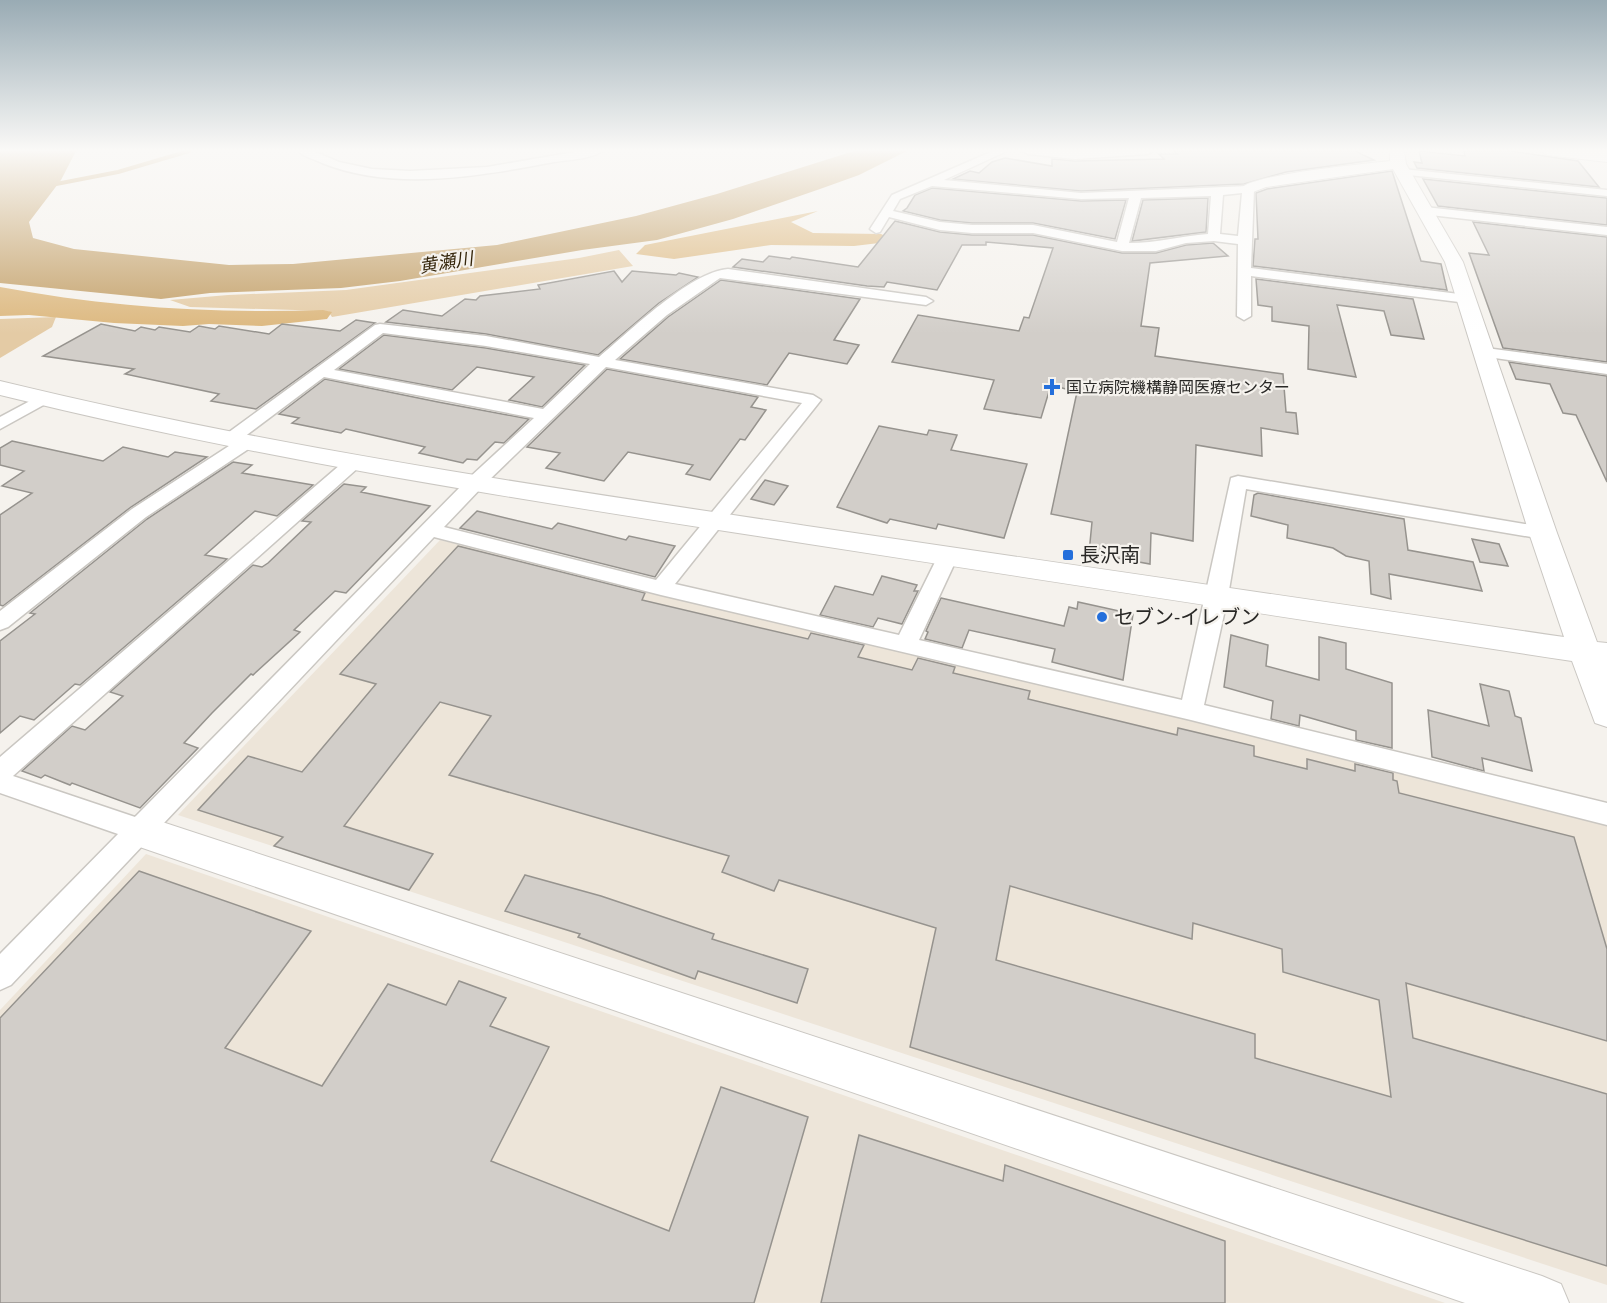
<svg xmlns="http://www.w3.org/2000/svg" width="1607" height="1303" viewBox="0 0 1607 1303" font-family="'Source Serif 4','Noto Sans JP',serif">
	<style>
		.built { fill: #ede5d9 }
		.green { fill: #e4cba5 }
		.forest { fill: #dcb77d }
		.water { fill: #c29e65 }
		.lines { fill: none; stroke-linecap: round; stroke-linejoin: round }
		.stream { stroke: #c29e65; stroke-width: 4 }
		.building { fill: #d2cec9; stroke: #96938e; stroke-width: 1.5; fill-rule: evenodd }
		.street-casing { stroke: #cac7c2; stroke-width: 3 }
		.secondary-casing { stroke: #cac7c2; stroke-width: 2 }
		.street { fill: #fff; fill-rule: evenodd }
		.secondary { fill: #fff; fill-rule: evenodd }
		.poi-dot { fill: #246fdb; stroke: #f5f2ed; stroke-width: 2 }
		.labels { text-anchor: middle; dominant-baseline: central; stroke-width: 4.5; stroke-linejoin: round; paint-order: stroke }
		.far-poi-label { font-size: 16px; fill: #292826; stroke: #f5f2ed; text-anchor: start }
		.far-water-label { font-size: 18px; font-style: italic; fill: #35260b; stroke: #f5f2ed }
		.poi-label { font-size: 20px; fill: #292826; stroke: #f5f2ed; text-anchor: start }
	</style>
	<rect width="100%" height="100%" fill="#f5f2ed"/>
	<g class="built">
		<path d="M440 540 1607 820V1285L178 815Z"/>
		<path d="M146 854 1445 1303H0V1010Z"/>
	</g>
	<g class="green">
		<path d="M619 250 633 266 332 317 328 311 190 307 170 300 228 295 346 290 579 258Z"/>
		<path d="M56 317 52 327 0 358V319Z"/>
	</g>
	<g class="forest">
		<path d="M818 211 791 222 813 233 881 234 909 247 879 243 854 246 771 245 674 259 636 254 645 245Z"/>
		<path d="M0 287C107 307 214 314 323 310L332 312 327 319 262 326 209 324 183 326 114 323 29 315 0 316Z"/>
	</g>
	<path class="water" d="M0 151H76L61 180 29 222 33 238 74 249 229 265 293 264 497 245 636 216 717 194 854 151H907L859 175 820 189 733 219 657 240 582 250 400 281 341 288 210 293 161 299 0 283Z"/>
	<g class="lines">
		<path class="stream" d="M51 185 118 172 189 151"/>
	</g>
	<g class="building">
		<path d="M1174 151H1355L1374 160 1286 172 1244 184 1081 191 953 179 970 171 979 173 992 162 1005 158 1052 166V159L1075 161 1164 159 1159 154H1177Z"/>
		<path d="M1419 151 1465 156 1464 151H1510L1578 161 1599 187 1417 168 1414 162 1422 163Z"/>
		<path d="M1392 171 1421 261 1441 264 1447 290 1253 266 1255 239H1258L1256 193 1267 189Z"/>
		<path d="M1423 179 1607 198V225L1438 206Z"/>
		<path d="M932 188 1081 201 1126 200 1115 239 1033 223H972L940 220 903 211 907 208 915 195Z"/>
		<path d="M1208 198 1206 232 1132 241 1143 200Z"/>
		<path d="M895 221 940 232 972 235H1033L1122 253H1156L1186 245 1213 243 1228 256 1150 263 1141 326 1159 328 1155 356 1283 374 1286 412 1296 413 1298 434 1261 428 1262 456 1196 445 1193 541 1151 533 1150 564 1089 553 1092 522 1051 514 1077 392 1051 385 1041 418 984 409 994 380 892 362 918 315 1019 331 1024 317 1029 318 1053 248 986 242V245H962L937 290 887 282 884 287 867 286 733 267 742 259 763 262 769 256 790 259 792 257 858 267Z"/>
		<path d="M1473 222 1607 237V362L1503 348 1469 253 1489 255Z"/>
		<path d="M614 271 622 282 632 271 676 275 679 273 698 277 659 303 598 355 486 334 386 322 403 310 442 316 465 299 476 300 480 296 540 289 538 285Z"/>
		<path d="M1256 279 1413 299 1424 339 1391 335 1384 311 1337 305 1356 377 1308 369 1309 326 1272 321V307L1258 305Z"/>
		<path d="M721 280 860 299 834 340 859 345 847 364 789 353 767 385 620 359 668 317Z"/>
		<path d="M356 320 375 323 256 409 211 401 219 394 125 374 134 369 43 356 101 324 135 331 141 327 155 330 159 327 190 332 199 326 215 329 219 326 269 334 282 324 340 331Z"/>
		<path d="M384 335 486 348 585 365 542 407 509 400 534 377 477 367 452 390 339 369Z"/>
		<path d="M1509 362 1607 376V482L1576 415 1563 413 1550 384 1516 379Z"/>
		<path d="M607 369 758 397 751 407 766 410 745 440 740 439 710 480 686 474 693 465 628 452 604 481 546 468 560 453 527 447Z"/>
		<path d="M325 379 438 402 529 419 504 443 495 442 477 460 467 459 463 463 419 453 425 447 346 429 341 433 292 423 299 418 279 414Z"/>
		<path d="M879 426 927 435 929 430 957 435 951 450 1027 464 1004 538 938 524 936 529 890 519 887 523 837 507Z"/>
		<path d="M12 441 103 461 123 447 168 457 175 452 207 457 131 507 3 606 0 605V515L32 493 2 486 24 471 0 465V448Z"/>
		<path d="M233 462 252 465 242 473 313 485 277 516 255 511 205 555 227 559 80 685 75 684 34 720 20 716 0 733V641L35 614 30 613 147 519Z"/>
		<path d="M765 480 788 486 774 505 751 499Z"/>
		<path d="M344 484 366 487 361 492 430 506 346 593 335 591 294 630 300 632 253 675 251 674 212 713 184 743 198 748 140 808 72 783 70 785 45 775 41 778 22 771 72 726 85 730 123 696 110 692 253 565 262 567 268 563 311 522 302 521Z"/>
		<path d="M1258 493 1404 519 1408 550 1473 562 1482 591 1389 574 1391 599 1371 594 1369 561 1346 556 1333 548 1287 538 1288 525 1251 516 1254 495Z"/>
		<path d="M477 511 552 529 558 523 626 540 629 536 675 546 655 577 460 528Z"/>
		<path d="M1472 539 1499 544 1508 566 1480 562Z"/>
		<path d="M458 546 645 593 642 600 808 639 811 633 864 645 858 657 912 670 918 658 955 667 953 673 1030 691 1028 699 1177 735 1178 728 1254 746V756L1307 769V759L1355 771V764L1393 773V780L1397 781 1399 793 1574 837 1607 949V1041L1406 983 1413 1038 1607 1094V1266L910 1047 936 928 779 880 774 891 722 872 729 856 449 775 491 716 440 702 344 826 433 854 409 890 274 846 283 837 198 810 248 756 302 772 376 684 340 674ZM1010 886 1192 939 1193 923 1282 949 1283 972 1379 1000 1391 1097 1255 1058V1034L996 960Z"/>
		<path d="M882 576 917 585 914 591H918L902 624 878 618 873 627 820 615 835 586 873 595Z"/>
		<path d="M941 598 1064 626 1069 607 1077 609 1078 602 1133 614 1123 680 1052 662 1055 649 969 630 962 648 925 639 928 632 926 631Z"/>
		<path d="M1231 635 1268 645 1266 666 1319 680V637L1346 643V669L1392 683V748L1356 740V731L1300 715 1299 726 1271 719 1273 701 1224 687Z"/>
		<path d="M1480 684 1509 691 1515 716 1521 718 1532 771 1482 758 1484 771 1432 757 1428 710 1489 726Z"/>
		<path d="M139 871 311 931 225 1048 322 1086 388 984 446 1005 459 981 506 998 490 1026 549 1047 491 1161 669 1231 721 1087 808 1117 754 1303H0V1018Z"/>
		<path d="M525 875 601 896 714 934 712 939 808 969 797 1003 698 971 695 979 578 937 580 934 505 911Z"/>
		<path d="M859 1135 1003 1181 1005 1165 1225 1241V1303H821Z"/>
	</g>
	<g class="lines">
		<defs>
			<g id="street">
				<path d="M298 151H313L339 162 372 169 410 171 487 167 580 151H602C591 159 568 160 554 162 480 176 394 192 322 163 314 159 304 157 298 151Z"/>
				<path d="M993 151H1007L944 180 1081 193 1248 186 1254 189 1251 268 1467 295 1474 299 1467 303 1251 276V316L1244 320 1237 316 1238 244 1214 241 1186 243 1156 251H1122L1033 233H972L940 230 889 217 880 232 876 233 870 229 892 195ZM932 186 1081 199 1129 198 1117 242 1033 225H972L940 222 893 211 900 199ZM1242 193 1238 236 1220 234 1223 195ZM1211 196 1208 234C1181 236 1157 243 1129 243L1141 198Z"/>
				<path d="M1023 151H1153L1148 154 1075 159 1028 154Z"/>
				<path d="M1403 169 1607 190V196L1399 174V170Z"/>
				<path d="M1425 207 1607 227V235L1421 214 1419 211Z"/>
				<path d="M728 269 926 297 933 301 926 305 720 278 667 315 615 360 813 395 821 400 675 584 899 635 938 556 941 551 948 549 955 551 958 556 919 640 1182 700 1231 478 1238 476 1543 527 1550 529 1553 533 1550 537 1543 539 1246 489 1228 596 1204 705 1607 803V825L1191 720 661 595 434 537 11 985 0 990V954L118 834 0 793V757L347 459H359L362 463 359 467 13 776 135 817 470 477 534 418 324 377 244 437 253 438 256 442 253 446 146 517 8 627 0 630V611L132 509 232 444 225 443 222 439 225 435 375 325 380 324 486 336 599 357C630 331 690 272 728 269ZM383 333 486 346 590 364 543 409 334 370ZM606 367 802 403 656 580 444 527 484 485Z"/>
				<path d="M1486 348 1607 364V374L1481 356 1478 353Z"/>
				<path d="M43 394 49 396 51 399 49 402 0 429V417Z"/>
			</g>
			<g id="secondary">
				<path d="M1390 151H1404L1406 164 1463 262 1557 533 1597 642 1607 643V727L1595 723 1572 661C1314 622 1055 582 796 542 529 501 262 460 0 395V381C266 446 537 486 807 526 1060 563 1312 600 1564 637L1529 533 1445 262 1393 169 1266 187 1248 194 1240 189C1252 174 1365 164 1390 161Z"/>
				<path d="M1540 151 1607 152V162L1547 155Z"/>
				<path d="M141 815 1542 1276 1561 1284 1569 1303H1465L128 843 122 831 128 819Z"/>
			</g>
		</defs>
		<use href="#street" class="street-casing"/>
		<use href="#secondary" class="secondary-casing"/>
		<use href="#street" class="street"/>
		<use href="#secondary" class="secondary"/>
	</g>
	<linearGradient id="sky" x2="0" y2="1"><stop stop-color="#99abb4"/><stop offset="0.45" stop-color="#faf9f7"/><stop offset="1" stop-color="#faf9f7" stop-opacity="0"/></linearGradient>
	<rect width="1607" height="334" fill="url(#sky)"/>
	<g class="poi-dot">
		<path d="M1049 378h6v6h6v6h-6v6h-6v-6h-6v-6h6z"/>
		<rect x="1062" y="549" width="12" height="12" rx="3"/>
		<circle cx="1102" cy="617" r="6"/>
	</g>
	<g class="labels">
		<g class="far-poi-label">
			<text x="1066" y="387">国立病院機構静岡医療センター</text>
		</g>
		<g class="far-water-label">
			<text transform="translate(446 262) rotate(-9)">黄瀬川</text>
		</g>
		<g class="poi-label">
			<text x="1080" y="555">長沢南</text>
			<text x="1114" y="617">セブン-イレブン</text>
		</g>
	</g>
</svg>
